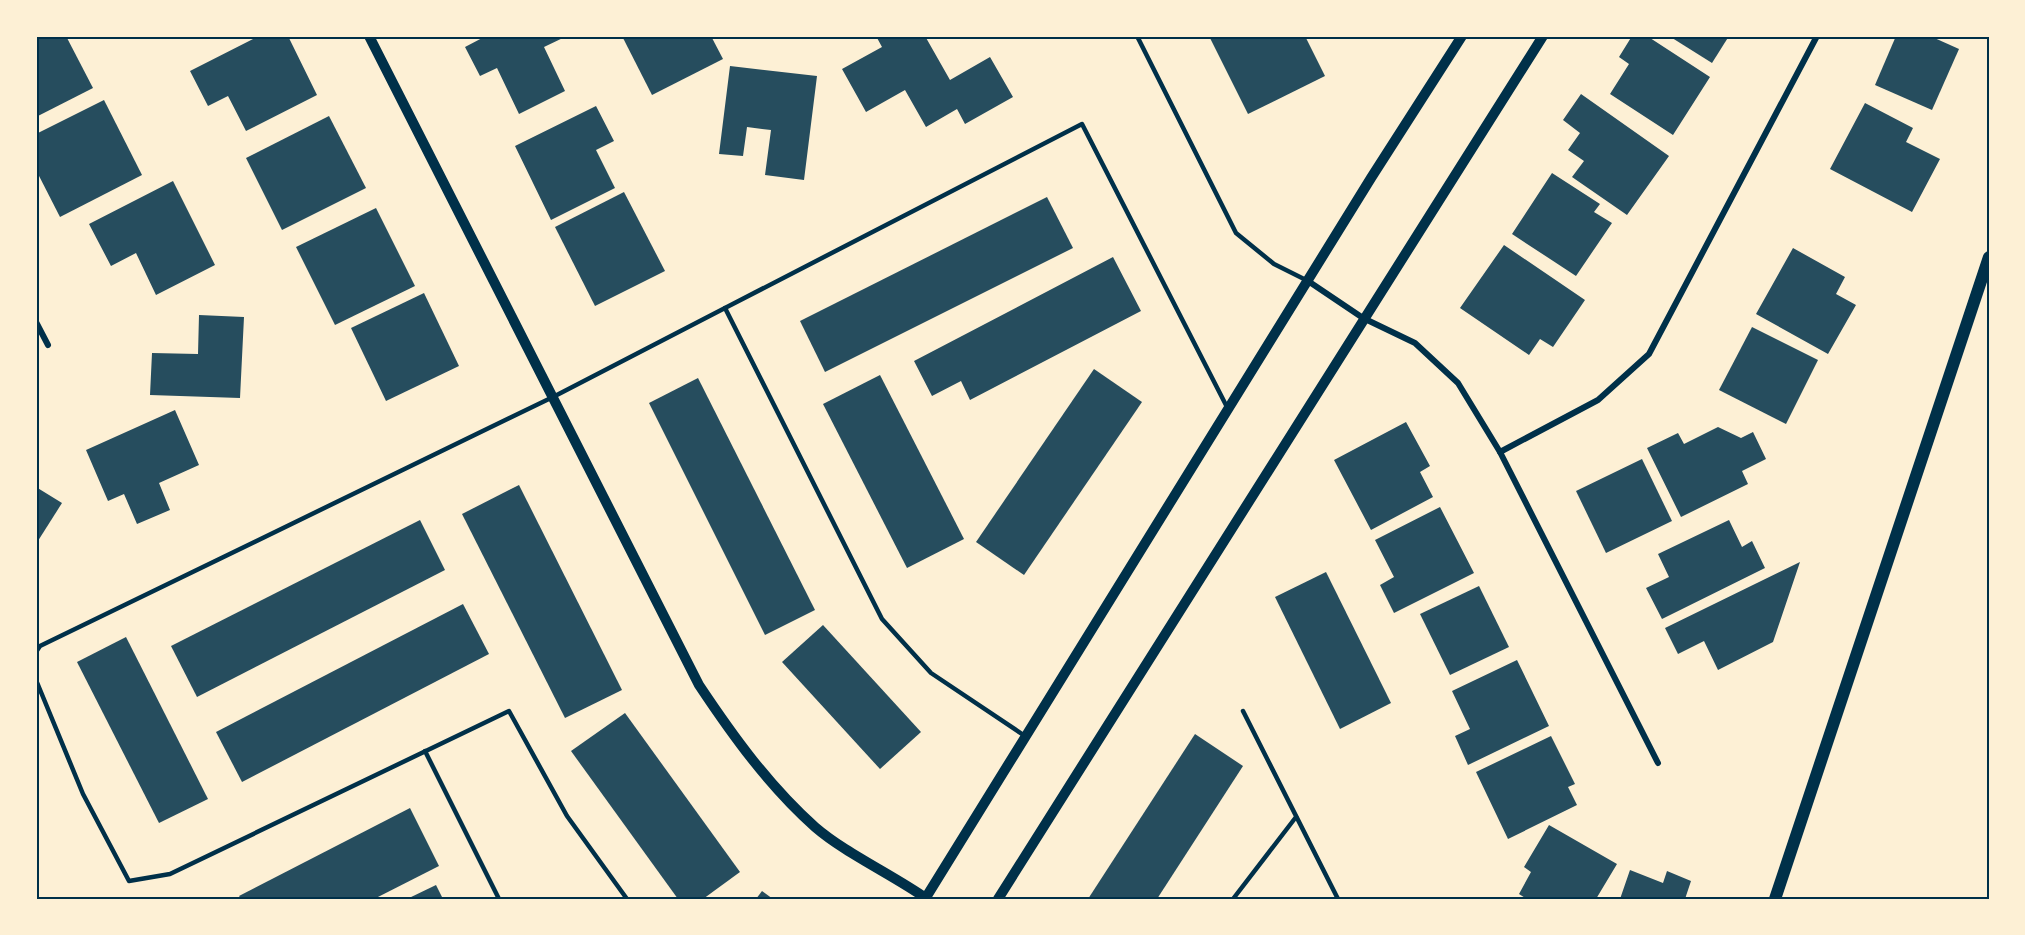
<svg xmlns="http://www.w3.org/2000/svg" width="2025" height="935" viewBox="0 0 2025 935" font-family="Jost,sans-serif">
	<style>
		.building { fill: #264d5e }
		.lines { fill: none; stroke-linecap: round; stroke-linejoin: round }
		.service { stroke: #003049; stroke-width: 4.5 }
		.minor { stroke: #003049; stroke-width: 6 }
		.tertiary { stroke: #003049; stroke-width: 10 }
		.secondary { stroke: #003049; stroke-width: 12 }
		.neatline { fill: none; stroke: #003049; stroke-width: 2 }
	</style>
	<rect width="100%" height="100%" fill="#fdf0d5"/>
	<g class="building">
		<path d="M36 36H66L93 88 36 117Z"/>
		<path d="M259 36H288L317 95 246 131 228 96 208 106 190 71Z"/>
		<path d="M486 36H567L544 47 565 91 519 114 497 68 480 76 465 47Z"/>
		<path d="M622 36H711L723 59 652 95Z"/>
		<path d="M876 36H925L950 80 990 57 1013 97 965 124 957 109 926 127 905 90 866 112 842 69 882 47Z"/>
		<path d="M1209 36H1305L1325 76 1248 114Z"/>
		<path d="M1632 36H1647L1710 77 1673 135 1610 94 1629 64 1619 57Z"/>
		<path d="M1669 36H1729L1712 63Z"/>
		<path d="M1896 36H1930L1959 49 1932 110 1875 85Z"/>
		<path d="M730 66 817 76 804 180 765 175 771 130 747 127 743 156 719 154Z"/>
		<path d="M1581 94 1669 156 1627 215 1572 177 1584 161 1568 150 1580 133 1563 120Z"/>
		<path d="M104 100 142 175 60 217 36 170V134Z"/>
		<path d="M1865 103 1913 128 1906 142 1940 159 1912 212 1830 169Z"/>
		<path d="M596 106 614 141 596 150 615 188 551 220 515 146Z"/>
		<path d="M329 116 366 188 282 230 246 158Z"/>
		<path d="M1552 173 1600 204 1594 212 1612 223 1576 276 1512 234Z"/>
		<path d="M173 181 215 265 156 295 136 253 111 266 89 224Z"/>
		<path d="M624 192 665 271 595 306 555 227Z"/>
		<path d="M1047 197 1073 248 825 372 800 321Z"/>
		<path d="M376 208 415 286 335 325 296 247Z"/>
		<path d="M1504 245 1585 300 1553 347 1540 339 1529 355 1460 308Z"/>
		<path d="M1793 248 1845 277 1836 294 1856 305 1828 354 1756 314Z"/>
		<path d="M1113 257 1141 311 970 400 961 381 932 396 914 361Z"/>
		<path d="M424 293 459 366 386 401 351 328Z"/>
		<path d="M199 315 244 317 240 398 150 395 152 353 198 354Z"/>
		<path d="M1752 327 1818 360 1786 424 1719 390Z"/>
		<path d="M1094 369 1142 402 1024 575 976 542Z"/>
		<path d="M880 375 964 539 907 568 823 404Z"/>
		<path d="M698 378 815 610 765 635 649 403Z"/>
		<path d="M175 410 199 465 159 483 170 510 137 524 124 494 108 501 86 450Z"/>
		<path d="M1406 422 1430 466 1420 472 1433 497 1371 530 1334 460Z"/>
		<path d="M1718 427 1741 438 1753 432 1766 459 1742 471 1748 484 1681 517 1647 448 1678 433 1684 444Z"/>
		<path d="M1642 459 1672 521 1606 553 1576 491Z"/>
		<path d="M519 485 622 690 565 718 462 514Z"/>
		<path d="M36 487 62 503 36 544Z"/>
		<path d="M1440 507 1474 573 1394 613 1380 585 1394 577 1375 540Z"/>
		<path d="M420 520 445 570 197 697 171 646Z"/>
		<path d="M1729 520 1742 547 1752 541 1765 568 1662 619 1646 588 1669 577 1658 554Z"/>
		<path d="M1800 562 1773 642 1718 670 1704 641 1678 654 1665 628Z"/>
		<path d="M1326 572 1391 703 1340 729 1275 597Z"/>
		<path d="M1479 586 1509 647 1450 675 1420 614Z"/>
		<path d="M463 604 489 654 242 782 216 732Z"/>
		<path d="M823 625 921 732 880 769 782 662Z"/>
		<path d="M126 637 208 799 159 823 77 662Z"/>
		<path d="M1517 660 1549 726 1468 765 1455 736 1470 729 1452 691Z"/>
		<path d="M625 713 740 872 703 899H678L571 751Z"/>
		<path d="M1195 734 1243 766 1157 899H1088Z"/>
		<path d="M1551 736 1575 784 1568 787 1577 805 1508 839 1476 772Z"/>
		<path d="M410 808 439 866 374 899H241L239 896Z"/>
		<path d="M1549 825 1617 864 1596 899H1527L1519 894 1531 872 1524 867Z"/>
		<path d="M1630 870 1663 883 1667 871 1691 881 1685 899H1620Z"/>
		<path d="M436 885 443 899H407Z"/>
		<path d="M762 891 773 899H756Z"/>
	</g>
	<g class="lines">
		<g class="service">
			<path d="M1137 36 1236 233 1274 264 1308 281"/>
			<path d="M36 652 40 646 553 397 725 308"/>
			<path d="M36 680 83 794 129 881 170 874 509 711 567 816 627 899"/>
			<path d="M1243 711 1338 899"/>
			<path d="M1025 736 931 673 882 619 725 308 1082 124 1227 407"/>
			<path d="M425 751 499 899"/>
			<path d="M1233 899 1296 817"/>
		</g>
		<g class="minor">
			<path d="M1308 281 1363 318 1415 343 1458 383 1500 452 1658 763"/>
			<path d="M36 322 48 345"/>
			<path d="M1500 452 1598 400 1649 354 1817 36"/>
		</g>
		<g class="tertiary">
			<path d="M369 36 699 685C733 736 769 786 815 827 845 853 893 875 927 899"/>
			<path d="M925 899 1371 178 1462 36"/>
			<path d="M998 899 1543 36"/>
		</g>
		<path class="secondary" d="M1775 899 1989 257"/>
	</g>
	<rect width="2025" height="935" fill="none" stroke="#fdf0d5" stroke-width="75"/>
	<rect x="38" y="38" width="1950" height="860" class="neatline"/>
</svg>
